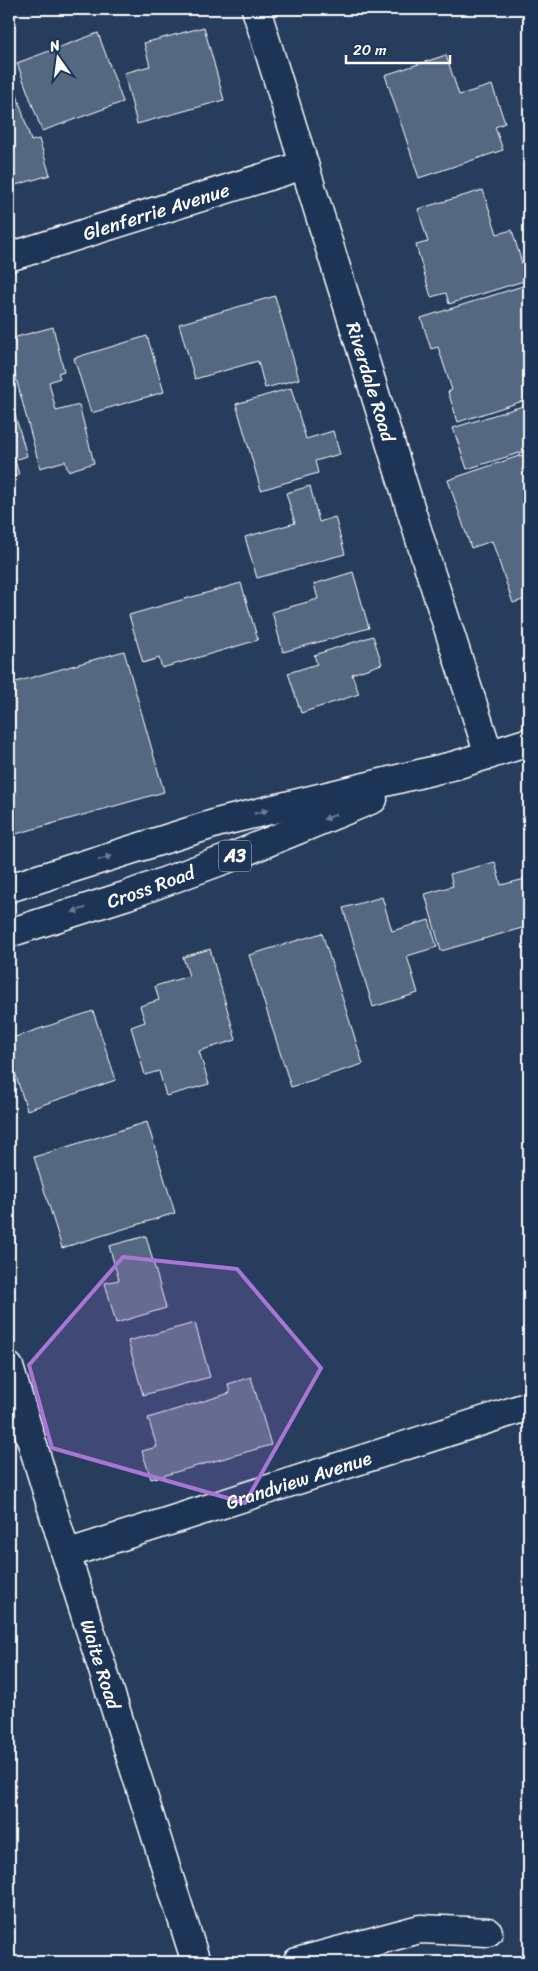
<svg xmlns="http://www.w3.org/2000/svg" width="538" height="1971" viewBox="0 0 538 1971" font-family="Sriracha,sans-serif">
	<style>
		.building { fill: #556781; stroke: #fff }
		.lines { fill: none; stroke-linecap: round; stroke-linejoin: round }
		.minor-casing { stroke: #fff; stroke-width: 31 }
		.tertiary-casing { stroke: #fff; stroke-width: 31 }
		.trunk-casing { stroke: #fff; stroke-width: 31 }
		.minor { stroke: #1d3557; stroke-width: 28 }
		.tertiary { stroke: #1d3557; stroke-width: 28 }
		.trunk { stroke: #1d3557; stroke-width: 28 }
		.oneway { fill: #6c7c92 }
		.marked { fill: #a976d5; fill-opacity: 0.2; stroke: #a976d5; stroke-width: 4; stroke-linejoin: round }
		.labels { text-anchor: middle; dominant-baseline: central; stroke-width: 4; stroke-linejoin: round; paint-order: stroke }
		.shield { fill: #1d3557; stroke: #bbc2cd; stroke-width: 1 }
		.shield-label { font-size: 18px; font-weight: bold; fill: #fff }
		.street-label { font-size: 19px; fill: #fff; stroke: #1d3557 }
	</style>
	<rect width="100%" height="100%" fill="#263d5e"/>
	<filter id="ink" filterUnits="userSpaceOnUse"><feTurbulence type="fractalNoise" baseFrequency=".02" numOctaves="2"/><feDisplacementMap in="SourceGraphic" scale="10" xChannelSelector="R" yChannelSelector="G"/><feConvolveMatrix kernelMatrix="1 2 1 2 8 2 1 2 1" color-interpolation-filters="sRGB"/></filter>
	<g filter="url(#ink)">
		<g class="building">
			<path d="M204 27 224 100 137 124 124 73 150 66 144 43Z"/>
			<path d="M98 33 123 102 42 131 17 63Z"/>
			<path d="M446 55 459 95 492 85 505 123 495 127 503 150 419 178 385 75Z"/>
			<path d="M9 68 31 141 39 139 50 175 9 187Z"/>
			<path d="M483 190 497 234 512 230 527 280 449 304 446 293 431 297 416 245 428 242 418 209Z"/>
			<path d="M529 284V399L458 422 448 392 452 390 438 347 431 349 421 318Z"/>
			<path d="M275 296 299 379 265 388 258 361 195 379 179 324Z"/>
			<path d="M53 327 64 371 58 373 60 378 49 382 56 411 79 405 94 463 68 471 65 461 40 468 9 352V339Z"/>
			<path d="M147 336 164 392 91 413 74 358Z"/>
			<path d="M291 388 306 439 333 431 340 454 315 461 318 473 261 490 236 404Z"/>
			<path d="M9 394 27 456 15 460 19 475 9 478 13 491 9 492Z"/>
			<path d="M529 404V450L467 469 453 428Z"/>
			<path d="M525 454 529 468V598L513 603 492 541 471 548 448 480Z"/>
			<path d="M310 486 319 522 335 517 345 554 257 578 245 537 295 523 286 493Z"/>
			<path d="M353 572 369 628 283 652 272 612 318 599 314 584Z"/>
			<path d="M241 583 258 640 162 668 159 658 143 663 129 615Z"/>
			<path d="M373 636 382 664 352 674 359 694 301 713 288 673 317 664 314 655Z"/>
			<path d="M124 651 164 792 9 836V684Z"/>
			<path d="M495 862 501 885 529 878V926L441 951 425 894 453 886 450 874Z"/>
			<path d="M382 897 392 931 429 920 437 947 407 956 418 993 373 1007 343 908Z"/>
			<path d="M322 933 363 1064 291 1087 249 955Z"/>
			<path d="M210 949 236 1040 199 1051 209 1084 166 1096 159 1071 145 1075 131 1027 145 1022 140 1006 159 1000 155 986 189 976 183 957Z"/>
			<path d="M93 1011 116 1080 27 1110 9 1055V1039Z"/>
			<path d="M147 1122 175 1213 62 1248 34 1157Z"/>
			<path d="M146 1236 166 1308 116 1323 105 1283 119 1280 109 1246Z"/>
			<path d="M195 1323 210 1377 143 1395 128 1341Z"/>
			<path d="M251 1377 271 1445 151 1479 142 1451 157 1447 148 1418 230 1393 228 1384Z"/>
		</g>
		<g class="lines">
			<defs>
				<g id="minor">
					<path id="s1" d="M256 9 428 565 489 755"/>
					<path id="s2" d="M9 257 304 165"/>
					<path id="s3" d="M66 1554 529 1406"/>
					<path d="M297 1962 420 1929 488 1932"/>
				</g>
				<g id="tertiary">
					<path id="s4" d="M9 1367 66 1554 196 1962"/>
				</g>
				<g id="trunk">
					<path d="M9 888 220 822 456 765 529 742"/>
					<path id="s5" d="M9 933 128 895 229 858 373 799"/>
				</g>
			</defs>
			<use href="#minor" class="minor-casing"/>
			<use href="#tertiary" class="tertiary-casing"/>
			<use href="#trunk" class="trunk-casing"/>
			<use href="#minor" class="minor"/>
			<use href="#tertiary" class="tertiary"/>
			<use href="#trunk" class="trunk"/>
		</g>
		<defs><path id="oneway-solid" d="M-6-.8H1V-3.2L6.5 0L1 3.2V.8H-6Z" transform="scale(1.25)"/></defs>
		<g class="oneway">
			<use href="#oneway-solid" transform="translate(261 812) rotate(-14)"/>
			<use href="#oneway-solid" transform="translate(330 817) rotate(158)"/>
			<use href="#oneway-solid" transform="translate(105 858) rotate(-17)"/>
			<use href="#oneway-solid" transform="translate(79 910) rotate(162)"/>
		</g>
	</g>
	<path class="marked" d="M123 1257 237 1269 321 1368 245 1503 52 1448 29 1365Z"/>
	<g class="labels">
		<rect class="shield" x="219" y="840.5" width="32" height="31" rx="4"/>
		<g class="shield-label">
			<text x="235" y="856">A3</text>
		</g>
		<g class="street-label">
			<text stroke="none"><textPath href="#s2" startOffset="154">Glenferrie Avenue</textPath></text>
			<text stroke="none"><textPath href="#s1" startOffset="390">Riverdale Road</textPath></text>
			<text stroke="none"><textPath href="#s5" startOffset="149">Cross Road</textPath></text>
			<text stroke="none"><textPath href="#s3" startOffset="244">Grandview Avenue</textPath></text>
			<text stroke="none"><textPath href="#s4" startOffset="311">Waite Road</textPath></text>
		</g>
	</g>
	<rect width="538" height="1971" fill="none" stroke="#1d3557" stroke-width="30"/>
	<rect x="15" y="15" width="508" height="1941" fill="none" stroke="#fff" stroke-width="2" filter="url(#ink)"/>
	<g transform="translate(58 58) rotate(346)" stroke="#1d3557" stroke-width="4" paint-order="stroke">
	<path d="M0-4L9 19L0 12L-9 19Z" fill="#ffffff"/>
	<text y="-8" font-size="14" font-weight="bold" text-anchor="middle" fill="#ffffff">N</text>
	</g>
	<path d="M346 55v8h104v-8" fill="none" stroke="#ffffff" stroke-width="2.5"/>
	<text x="353" y="55" font-size="15" fill="#ffffff" stroke="#1d3557" stroke-width="4" paint-order="stroke">20 m</text>
</svg>
